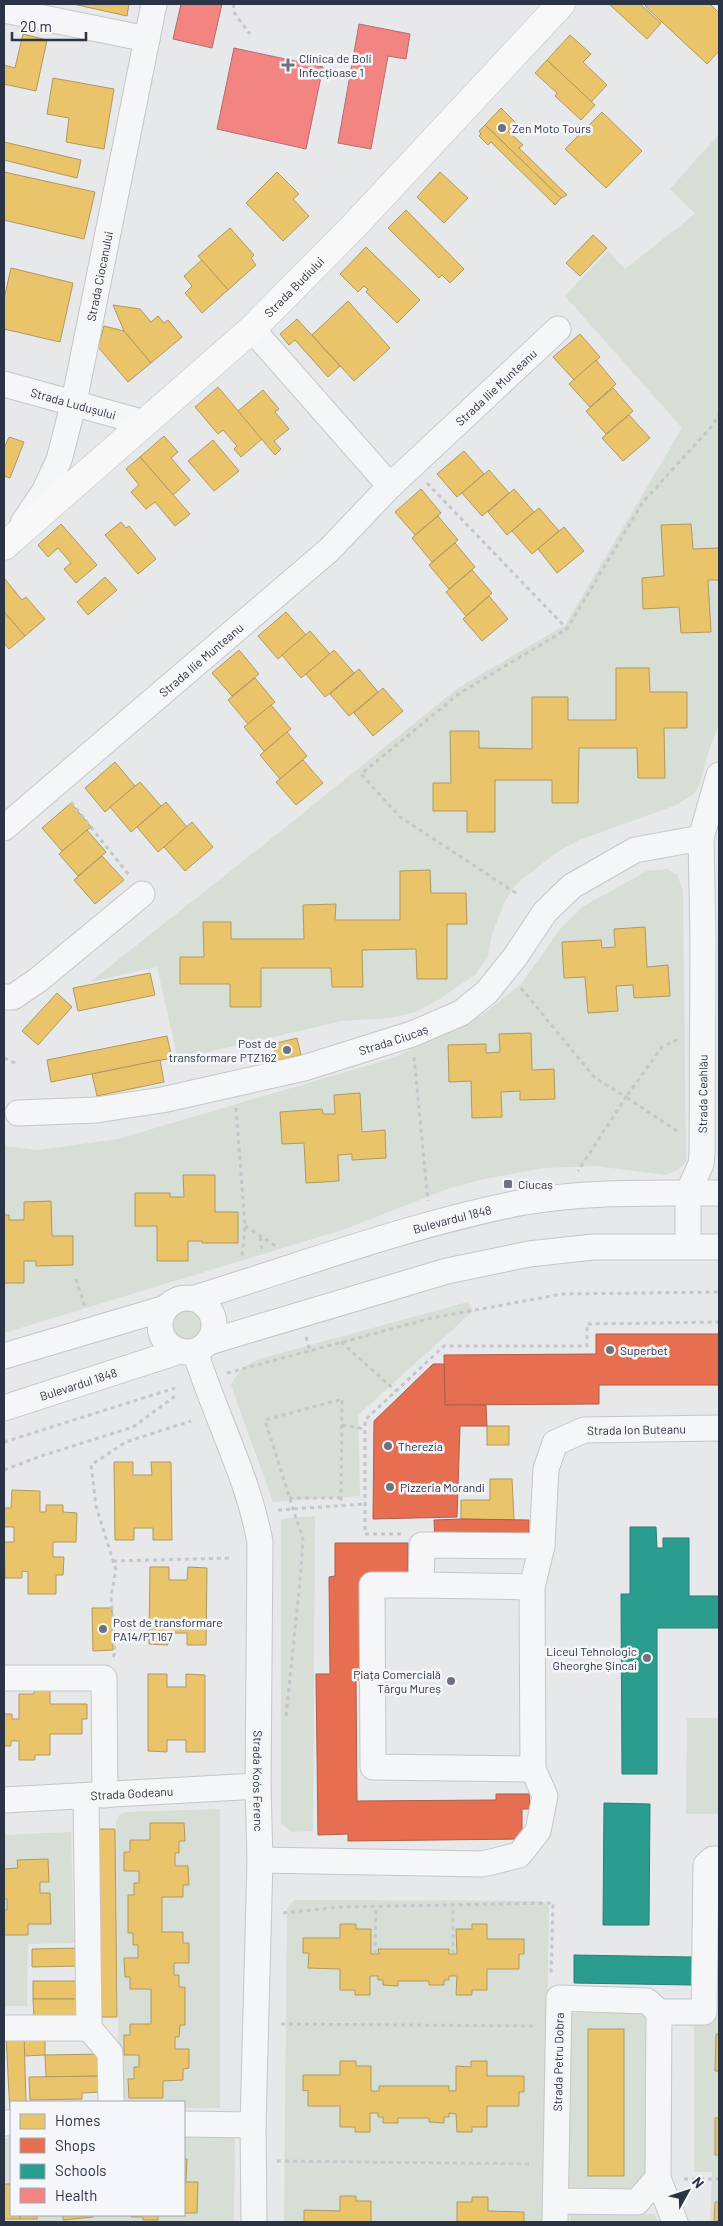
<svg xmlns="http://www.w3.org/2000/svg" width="723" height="2226" viewBox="0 0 723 2226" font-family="Barlow,sans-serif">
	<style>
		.green { fill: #d6ded6 }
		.homes { fill: #e9c46a; stroke: #b0995f }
		.shops { fill: #e76f51; stroke: #af5d4d }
		.schools { fill: #2a9d8f; stroke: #2a7e79 }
		.health { fill: #f28482; stroke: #b66c70 }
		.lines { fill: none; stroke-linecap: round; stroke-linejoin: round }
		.minor-casing { stroke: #c4c6c8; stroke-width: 27 }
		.major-casing { stroke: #c2c5c8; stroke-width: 29 }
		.path { stroke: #c5c6ca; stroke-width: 3; stroke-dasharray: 4 4; stroke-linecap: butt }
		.minor { stroke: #f5f6f7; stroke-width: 25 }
		.major { stroke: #f8f8f8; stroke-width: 28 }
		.poi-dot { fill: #6c737f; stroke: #f4f6f9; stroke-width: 2 }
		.labels { text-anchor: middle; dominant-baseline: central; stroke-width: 5; stroke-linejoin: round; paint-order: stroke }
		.poi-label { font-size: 12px; fill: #2b3445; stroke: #f4f6f9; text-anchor: start }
		.street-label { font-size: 12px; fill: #2b3445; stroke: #f4f6f9 }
	</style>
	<rect width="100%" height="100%" fill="#e6e8ea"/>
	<g class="green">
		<path d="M719 134V724L708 753 700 783 694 794 674 806 579 840 560 850 517 883 505 901 492 934 488 955 476 974 438 1000 415 1012 389 1018 342 1021 204 1053 177 1055 157 967 90 982 271 839 458 688 565 625 682 428 565 296 608 251 625 269 695 214 670 189Z"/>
		<path d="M667 869 677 875 683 890 686 1162 677 1170 665 1175 596 1166 545 1168 489 1178 450 1188 345 1229 4 1333V1146L39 1150 118 1139 393 1058 482 1015 521 984 561 928 584 906 647 871Z"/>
		<path d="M468 1302 473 1311 358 1415 360 1496 273 1502 231 1385C238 1371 245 1365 259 1359Z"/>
		<circle cx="187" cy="1325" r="15"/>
		<path d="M315 1516 313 1831 291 1832 281 1823V1519Z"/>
		<path d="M687 1718H719V1814H686Z"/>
		<path d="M220 1809V2108H184V2102H119L116 1823 119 1815 126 1812Z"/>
		<path d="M71 1832 74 1943 28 1944 27 2006H4V1835Z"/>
		<path d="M294 1900 541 1901 549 1906 544 2222H284L287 1909Z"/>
		<path d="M719 1932V2222H710L712 2172H694V2016L711 1938Z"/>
		<path d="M642 2012 652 2023 653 2175 637 2189H566L567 2013Z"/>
		<path d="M235 2136 234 2222H4V2138H11V2215H184V2137Z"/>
		<path d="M570 2212 655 2214 658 2222H570Z"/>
	</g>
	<g class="homes">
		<path d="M73 4H129L127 16Z"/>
		<path d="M609 4H640L661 23 647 39Z"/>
		<path d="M647 4H710L719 13V51L707 64 645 6Z"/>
		<path d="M23 34 47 40 36 91 4 84V65L15 68Z"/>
		<path d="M570 35 591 54 583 62 607 85 591 102 547 60Z"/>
		<path d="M547 60 595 105 581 120 555 96 557 93 535 73Z"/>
		<path d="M53 78 114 89 104 149 66 142 69 118 47 114Z"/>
		<path d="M501 108 516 123 508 131 523 145 519 148 567 195 561 198 485 125Z"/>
		<path d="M602 112 642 151 606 188 565 149Z"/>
		<path d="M485 125 561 198 555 205 491 142 488 145 479 136 481 134 479 131Z"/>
		<path d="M4 142 81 160 77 178 4 160Z"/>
		<path d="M4 172 95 192 84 239 4 220Z"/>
		<path d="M277 172 299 194 293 199 309 216 283 241 246 203Z"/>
		<path d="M440 172 468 198 444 223 417 197Z"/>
		<path d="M406 210 464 269 450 283 442 275 439 278 388 228Z"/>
		<path d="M230 228 254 255 251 258 256 265 228 290 198 256Z"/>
		<path d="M593 235 607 248 580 276 566 263Z"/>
		<path d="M366 247 420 300 397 323 366 292 368 289 364 286 358 292 340 274Z"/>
		<path d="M202 260 228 290 202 313 185 293 192 286 184 276Z"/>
		<path d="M11 268 73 283 60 342 4 329V299Z"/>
		<path d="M348 301 390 348 354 381 312 335Z"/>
		<path d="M113 305 140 309 151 322 158 316 164 323 168 320 182 337 151 363 124 331Z"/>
		<path d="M297 319 340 366 328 377 295 340 289 345 280 334Z"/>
		<path d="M104 326 124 331 151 363 128 382 98 347Z"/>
		<path d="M580 334 600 357 574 380 553 357Z"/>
		<path d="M596 360 616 384 590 407 569 384Z"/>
		<path d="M218 387 262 439 241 457 234 449 237 446 223 430 218 434 195 407Z"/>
		<path d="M613 388 633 411 606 434 586 411Z"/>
		<path d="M263 390 279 409 275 412 289 429 274 441 281 449 275 455 238 411Z"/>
		<path d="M629 415 650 438 623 461 602 438Z"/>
		<path d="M164 436 178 452 171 458 190 480 173 495 140 457Z"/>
		<path d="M9 437 24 442 10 478 4 476V448Z"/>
		<path d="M213 440 239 471 214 491 188 461Z"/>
		<path d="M464 451 484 474 457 497 437 474Z"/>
		<path d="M140 457 190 514 175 526 155 502 146 509 131 492 139 485 126 469Z"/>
		<path d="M489 470 509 493 482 516 462 493Z"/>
		<path d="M421 489 441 513 415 535 395 512Z"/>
		<path d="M514 489 534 512 507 535 488 512Z"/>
		<path d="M539 508 559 531 532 554 512 531Z"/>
		<path d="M438 516 458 540 432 562 412 538Z"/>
		<path d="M121 522 126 528 129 526 156 559 138 574 105 535Z"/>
		<path d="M61 524 97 565 76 583 64 569 71 563 58 548 48 557 38 545Z"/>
		<path d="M691 524 693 549 719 548V580H708L711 632 681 633 679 607 643 609 642 578 664 576 661 525Z"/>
		<path d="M564 527 584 551 557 573 538 549Z"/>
		<path d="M455 543 475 567 449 589 429 565Z"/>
		<path d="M472 570 492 593 466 616 446 592Z"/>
		<path d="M105 577 117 590 88 615 77 602Z"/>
		<path d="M4 578 22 600 26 597 45 619 25 636 4 612Z"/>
		<path d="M489 596 508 619 482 641 463 619Z"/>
		<path d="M4 612 25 636 9 649 4 643Z"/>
		<path d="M286 612 306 635 278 659 258 636Z"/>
		<path d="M310 631 330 654 301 678 282 655Z"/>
		<path d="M239 650 259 674 232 696 212 673Z"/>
		<path d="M334 650 354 673 325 697 306 674Z"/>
		<path d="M616 668H649L650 692H687V728H664L665 778H638L637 748H579L578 803H552V780H495V832H467V811H433V783H451L450 731H479V748L532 749V697H568V720H616Z"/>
		<path d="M359 669 378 692 349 716 330 694Z"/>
		<path d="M255 678 275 702 248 724 228 700Z"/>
		<path d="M383 688 403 711 373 736 354 713Z"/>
		<path d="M271 705 291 729 264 751 244 727Z"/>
		<path d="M287 732 307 756 280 779 260 755Z"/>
		<path d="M303 760 323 783 296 805 276 782Z"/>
		<path d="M115 762 135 786 105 812 85 788Z"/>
		<path d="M140 782 161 806 131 832 110 807Z"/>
		<path d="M166 802 187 827 158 852 137 827Z"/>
		<path d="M71 803 91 827 62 851 42 828Z"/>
		<path d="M192 822 213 847 185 871 164 847Z"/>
		<path d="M87 830 106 852 78 876 59 854Z"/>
		<path d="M102 856 124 880 95 904 74 880Z"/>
		<path d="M430 870 431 893H466L467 924H447V979H417L416 949 362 950 363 987H332L331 968H261V1007H230V984H180V957H204L203 922H231V939H304L303 905 336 904 335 920H400V871Z"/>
		<path d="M645 927 647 967 668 965 670 996 634 998 633 985 616 986 618 1011 588 1013 585 977 564 978 562 942 601 940 602 948 615 947 614 929Z"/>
		<path d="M150 973 155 995 78 1011 73 988Z"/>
		<path d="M57 993 72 1007 38 1045 22 1031Z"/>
		<path d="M531 1033 532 1070 554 1069 555 1099 520 1100V1091L501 1092 502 1117 472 1118 471 1081 449 1082 448 1045 486 1044V1053L500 1052 499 1034Z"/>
		<path d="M167 1036 172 1058 51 1082 47 1060Z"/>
		<path d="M297 1038 301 1055 277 1061 273 1044Z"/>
		<path d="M160 1060 164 1082 97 1096 92 1074Z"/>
		<path d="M360 1093 362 1132 385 1130 386 1158 352 1160V1154L338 1155 339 1181 306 1183 304 1143 282 1144 280 1112 322 1109 323 1114H335L334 1095Z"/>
		<path d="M183 1175H215V1212H238V1243H202V1241H188V1261H157V1226H135V1193H170V1197H184Z"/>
		<path d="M51 1201 52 1236H73V1265L36 1266V1261H24V1283H4V1215H9V1220H24V1202Z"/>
		<rect x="487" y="1426" width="22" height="19"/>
		<path d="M114 1462H133V1475H152L151 1462H171L172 1540H153V1528H134V1540H115Z"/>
		<path d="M490 1479H512L514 1520 461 1519V1500H490Z"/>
		<path d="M12 1490 40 1491V1512H46V1505H63V1512L77 1513 76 1542H53V1557H64L63 1575H56V1594H28V1572L22 1571V1578H5L4 1542H14V1527H4V1508H11Z"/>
		<path d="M150 1567H169V1580H187L188 1567 207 1568 206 1645H187V1633H168V1645L149 1644Z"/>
		<path d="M92 1608H112L113 1650 93 1651Z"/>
		<path d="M148 1674H167V1687H186V1674L205 1675V1752H186V1740H167V1752L148 1751Z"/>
		<path d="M34 1689H50V1704H87V1719H82V1734H50V1755H35V1760H19V1741H11V1746H4V1714H12V1719H19V1694H34Z"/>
		<path d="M150 1823H184L185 1841H179V1853H175V1866H188L189 1885H183V1897H162V1932H183V1943H189V1963H174V1975H179V1987H185V2025H180L179 2037H175V2049H189V2068L183 2069V2080L163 2081V2098H129L128 2079H134V2067H139V2055H124V2035H130V2024H151V1989H130V1977H125L124 1958H138V1945H133V1933H128V1895H134V1883H139V1871H124V1852H130V1840H150Z"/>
		<path d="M96 1829H115L117 2017H98Z"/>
		<path d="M48 1859 49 1882H40V1893H50L51 1924H28V1935H4V1910H7V1899H4V1869L18 1868 17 1860Z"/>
		<path d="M340 1924H356V1929H371V1954H379L378 1949H449V1954H457L456 1929H472V1924H487V1939H524V1954H519V1969H487V1990H472V1995H456L457 1976H449V1980H444V1985H429V1981H398V1986L383 1985V1980H378V1976H370V1995H355V1990H340V1969L308 1968 309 1953H303V1938H340Z"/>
		<path d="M81 1948 82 1966 32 1967V1949Z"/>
		<rect x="715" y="1952" width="4" height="36"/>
		<rect x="33" y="1981" width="48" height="18"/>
		<path d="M33 1999H81L82 2018H34Z"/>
		<rect x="588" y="2029" width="36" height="147"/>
		<path d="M24 2034H45V2055L24 2056Z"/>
		<path d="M24 2034 26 2102H11V2114H10L6 2035Z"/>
		<path d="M716 2034H719V2071H715Z"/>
		<path d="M103 2054V2076L46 2077 45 2055Z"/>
		<path d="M340 2061H356V2066H371V2091H379V2086H449V2091H456V2066L471 2067V2061H487V2076H524V2092H519V2106H487V2127H472V2132H457L456 2114 449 2113V2117H444V2123L429 2122V2118H398V2123H383V2117H378V2113H370V2132H355V2127H340V2106H308V2090L303 2091V2075H340Z"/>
		<path d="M103 2076V2092L82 2093V2099L30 2100 29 2077Z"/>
		<rect x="715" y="2118" width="4" height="37"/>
		<path d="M184 2159H187L186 2182H198L197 2213H184Z"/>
		<path d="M4 2184H11V2215H20V2219H4Z"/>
		<path d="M340 2196H356V2201H371V2222H304V2210L340 2211Z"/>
		<path d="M472 2197H488V2211L524 2212V2222H457V2202H472Z"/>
		<path d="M715 2202H719V2222H714Z"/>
		<rect x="20" y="2215" width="17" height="4"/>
		<path d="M63 2215H93V2217L63 2220Z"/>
		<path d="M132 2215H158V2220H143V2217H131Z"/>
	</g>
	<g class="shops">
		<path d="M596 1334H719V1385H599V1404L445 1405 444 1355 596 1354Z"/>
		<path d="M433 1364H444L445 1405H486L487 1426H460L457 1517 373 1519 374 1421Z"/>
		<path d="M461 1519 529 1520V1541H435L434 1520Z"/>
		<path d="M335 1543H408V1580H369L370 1680H356L357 1801 496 1800V1794H529L530 1809H522V1839L348 1841V1834L318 1835 316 1674H330L329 1577 335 1576Z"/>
	</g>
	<g class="schools">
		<path d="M630 1527H656L657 1548H663V1538H689V1596H719V1628H657V1774H622L621 1594H630Z"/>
		<path d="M604 1803 650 1804 649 1925H603Z"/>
		<path d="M574 1955 692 1957V1985L574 1983Z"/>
	</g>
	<g class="health">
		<path d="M181 4H222L212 48 173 39Z"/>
		<path d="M359 24 410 34 406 59 388 56 371 149 338 143Z"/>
		<path d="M234 48 323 67 306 149 217 129Z"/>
	</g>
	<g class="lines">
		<defs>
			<g id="minor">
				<path d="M4 10 147 39"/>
				<path d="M252 329 390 486"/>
				<path id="s1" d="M4 384 145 423"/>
				<path id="s2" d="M23 523 44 492 59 460 74 402 154 4"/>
				<path id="s3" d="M4 828 329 550 390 486 558 329"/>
				<path d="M4 997H13L38 980 142 894"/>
				<path id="s4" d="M18 1113 96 1110 162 1100 304 1068 412 1034 461 1013 487 992 515 957 545 912 572 886 635 850 701 838"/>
				<path id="s5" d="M688 1246V1193L701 1164 702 1153 703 939 701 838 719 775"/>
				<circle cx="187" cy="1325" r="27"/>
				<path id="s6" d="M195 1298C302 1265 409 1225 519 1203 584 1191 653 1193 719 1193"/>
				<path d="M209 1342 447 1271 529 1254 593 1247H719"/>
				<path id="s7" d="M195 1351C215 1416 248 1476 260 1542L258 1786 260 1860 253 2125 254 2222"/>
				<path d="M4 1356 166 1308"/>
				<path id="s8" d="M4 1408 180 1351"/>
				<path d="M421 1585 532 1587"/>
				<path d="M4 1678H104L105 1795"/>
				<path d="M533 1769 373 1767 372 1585H421L422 1545 542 1546"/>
				<path d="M86 1796 89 2028 110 2053 111 2102"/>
				<path id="s9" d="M4 1800 258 1786"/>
				<path id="s10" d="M260 1860 483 1864 519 1855 538 1831 545 1796 533 1769 532 1587 542 1546 546 1469 555 1443 584 1430 719 1428"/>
				<path d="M659 2012H704L706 1865 713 1859H719"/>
				<path d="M4 2028H89"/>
				<path d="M4 2123H11"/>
				<path d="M184 2124 253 2125"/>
				<path d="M556 2201 637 2202 658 2178"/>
				<path id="s11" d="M555 2222 559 1998 647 2001 659 2012 658 2178 675 2222"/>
			</g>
			<g id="major">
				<path id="s12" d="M4 546 252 329 353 227 561 4"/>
			</g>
		</defs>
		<use href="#minor" class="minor-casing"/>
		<use href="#major" class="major-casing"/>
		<g class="path">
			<path d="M233 4 235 14 250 34"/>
			<path d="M427 483 567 629"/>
			<path d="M71 802 129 875"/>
			<path d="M516 893 400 817 361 774 460 693 567 629 643 502 713 425 719 414"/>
			<path d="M521 988 595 1078 626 1097 578 1171"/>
			<path d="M414 1057 428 1201"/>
			<path d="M4 1058 15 1063"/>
			<path d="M236 1108 245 1226 242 1257"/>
			<path d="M677 1131 626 1097 662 1047 678 1039"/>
			<path d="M245 1226 276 1246"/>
			<path d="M260 1237 262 1250"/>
			<path d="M76 1279 85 1307"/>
			<path d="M306 1337 310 1351"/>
			<path d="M341 1342 396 1391"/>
			<path d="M227 1373 432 1318 562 1294 719 1292"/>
			<path d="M342 1425 365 1429"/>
			<path d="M4 1442 175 1388"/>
			<path d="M4 1470 41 1456 133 1427 178 1394"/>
			<path d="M289 1498H341"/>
			<path d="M278 1510 365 1504"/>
			<path d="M401 1534H365V1420L444 1346H587V1324L719 1322"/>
			<path d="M113 1561 231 1558"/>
			<path d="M113 1657 115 1653 111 1596 116 1570 96 1506 91 1465 126 1442 191 1421"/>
			<path d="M286 1716 300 1581 303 1540 265 1420 342 1399 341 1505"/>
			<path d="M283 1913 339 1907 553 1903 551 1976"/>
			<path d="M375 1954 376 1907"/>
			<path d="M453 1954V1905"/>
			<path d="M281 2024 535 2026"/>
			<path d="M277 2161 533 2164"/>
			<path d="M684 2179H719"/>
		</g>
		<use href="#minor" class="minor"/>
		<use href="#major" class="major"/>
	</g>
	<g class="poi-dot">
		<path d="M285.5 57.5h5v5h5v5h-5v5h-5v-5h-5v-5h5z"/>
		<circle cx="502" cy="128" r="5"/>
		<circle cx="287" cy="1050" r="5"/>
		<rect x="503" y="1179" width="10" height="10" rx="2.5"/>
		<circle cx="610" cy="1350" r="5"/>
		<circle cx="388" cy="1446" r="5"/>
		<circle cx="390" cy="1487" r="5"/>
		<circle cx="103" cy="1629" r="5"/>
		<circle cx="647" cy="1658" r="5"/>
		<circle cx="451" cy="1681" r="5"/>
	</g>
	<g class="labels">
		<g class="poi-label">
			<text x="299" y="58">Clinica de Boli<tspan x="299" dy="14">Infecțioase 1</tspan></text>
			<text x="512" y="128">Zen Moto Tours</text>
			<text x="277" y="1043" text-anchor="end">Post de<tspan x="277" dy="14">transformare PTZ162</tspan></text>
			<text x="518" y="1184">Ciucaș</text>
			<text x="620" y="1350">Superbet</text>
			<text x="398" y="1446">Therezia</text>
			<text x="400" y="1487">Pizzeria Morandi</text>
			<text x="113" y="1622">Post de transformare<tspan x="113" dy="14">PA14/PT167</tspan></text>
			<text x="637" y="1651" text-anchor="end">Liceul Tehnologic<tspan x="637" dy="14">Gheorghe Șincai</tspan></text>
			<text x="441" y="1674" text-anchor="end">Piața Comercială<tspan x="441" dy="14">Târgu Mureș</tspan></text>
		</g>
		<g class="street-label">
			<text stroke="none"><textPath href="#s2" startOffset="261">Strada Ciocanului</textPath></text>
			<text stroke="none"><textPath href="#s12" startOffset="389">Strada Budiului</textPath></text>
			<text stroke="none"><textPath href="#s3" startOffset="661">Strada Ilie Munteanu</textPath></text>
			<text stroke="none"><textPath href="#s1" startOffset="72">Strada Ludușului</textPath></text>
			<text stroke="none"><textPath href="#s3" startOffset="259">Strada Ilie Munteanu</textPath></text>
			<text stroke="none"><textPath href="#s4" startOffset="384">Strada Ciucaș</textPath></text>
			<text stroke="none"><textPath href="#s5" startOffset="155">Strada Ceahlău</textPath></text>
			<text stroke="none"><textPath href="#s6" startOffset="269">Bulevardul 1848</textPath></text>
			<text stroke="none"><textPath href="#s8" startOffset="78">Bulevardul 1848</textPath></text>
			<text stroke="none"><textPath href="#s10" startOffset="769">Strada Ion Buteanu</textPath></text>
			<text stroke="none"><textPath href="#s7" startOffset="441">Strada Koós Ferenc</textPath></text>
			<text stroke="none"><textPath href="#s9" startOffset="128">Strada Godeanu</textPath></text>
			<text stroke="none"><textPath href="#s11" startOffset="160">Strada Petru Dobra</textPath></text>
		</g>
	</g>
	<rect width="723" height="2226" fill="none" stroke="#2b3445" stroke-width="10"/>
	<rect x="10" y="2101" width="175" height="115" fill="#f4f6f9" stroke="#a4a8b1"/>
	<rect x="20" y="2114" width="25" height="15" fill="#e9c46a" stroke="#a4a8b1"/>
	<text x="55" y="2126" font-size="15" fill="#2b3445">Homes</text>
	<rect x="20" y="2138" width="25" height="15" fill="#e76f51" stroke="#a4a8b1"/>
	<text x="55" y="2151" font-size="15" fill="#2b3445">Shops</text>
	<rect x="20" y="2164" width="25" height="15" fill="#2a9d8f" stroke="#a4a8b1"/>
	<text x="55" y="2176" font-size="15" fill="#2b3445">Schools</text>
	<rect x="20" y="2188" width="25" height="15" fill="#f28482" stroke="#a4a8b1"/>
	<text x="55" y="2201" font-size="15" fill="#2b3445">Health</text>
	<g transform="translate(688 2191) rotate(50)" stroke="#f4f6f9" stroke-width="4" paint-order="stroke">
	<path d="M0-4L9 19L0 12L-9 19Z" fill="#2b3445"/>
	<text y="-8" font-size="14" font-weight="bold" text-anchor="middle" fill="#2b3445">N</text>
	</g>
	<path d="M12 32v8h74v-8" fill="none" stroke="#2b3445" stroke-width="2.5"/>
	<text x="20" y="32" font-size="15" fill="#2b3445" stroke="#f4f6f9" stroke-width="4" paint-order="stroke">20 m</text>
</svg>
